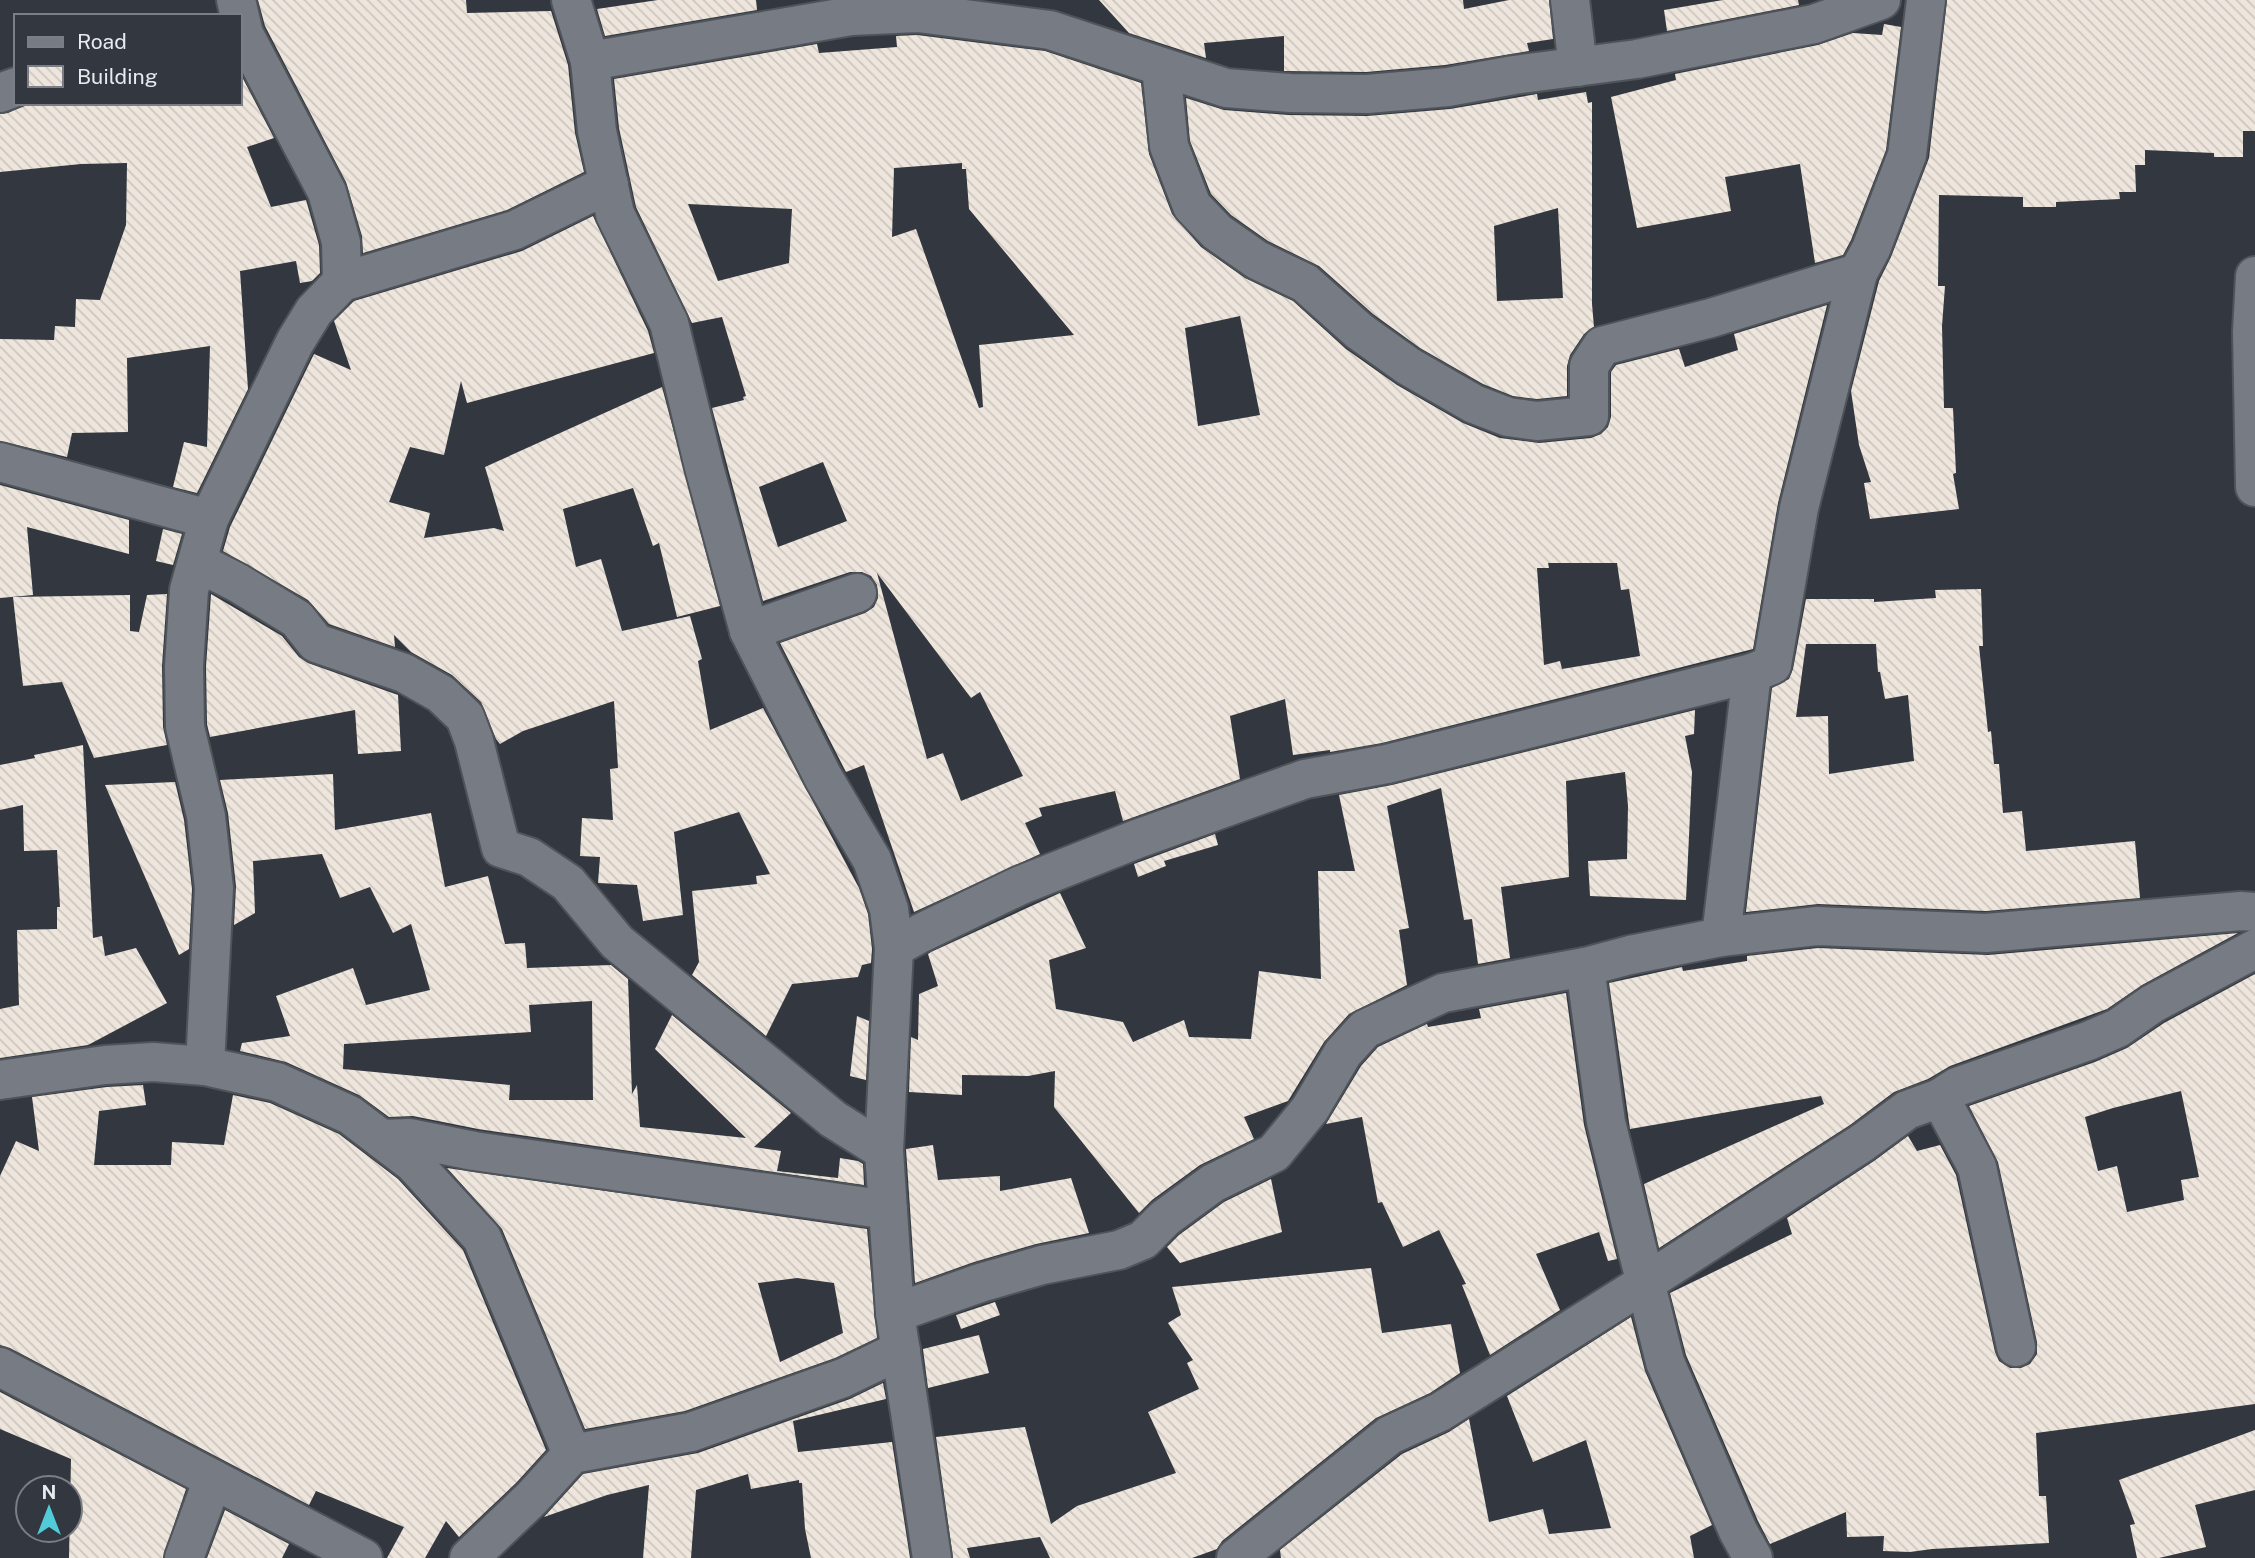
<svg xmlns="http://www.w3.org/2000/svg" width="2255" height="1558" viewBox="0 0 2255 1558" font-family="'Public Sans',sans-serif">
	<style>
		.building { fill: url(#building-back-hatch); fill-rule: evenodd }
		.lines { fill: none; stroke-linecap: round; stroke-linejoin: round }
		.street-casing { stroke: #4f545a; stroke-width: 42 }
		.street { stroke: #767b84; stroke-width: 38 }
	</style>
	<defs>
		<pattern id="building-back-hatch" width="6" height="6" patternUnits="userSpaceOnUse" patternTransform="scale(1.75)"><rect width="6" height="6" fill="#eee6dd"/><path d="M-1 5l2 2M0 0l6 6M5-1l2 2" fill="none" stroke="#ccc6bf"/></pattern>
	</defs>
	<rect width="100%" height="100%" fill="#33373f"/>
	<g class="building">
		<path d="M258 0H466L467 13 551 11 568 65 575 133 584 172 507 210 363 253 362 236 346 182 265 26Z"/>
		<path d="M658 0H756L757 10 605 36 597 9Z"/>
		<path d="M1099 0H1463L1464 9 1509 0H1549L1553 39 1527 43 1529 51 1445 65 1366 72 1284 71V36L1204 43 1206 58 1129 33Z"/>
		<path d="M1723 0H1798L1799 5 1667 31 1664 10Z"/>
		<path d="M1947 0H2255V131H2243V157H2214V153L2145 150V165H2135L2136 192H2119L2120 199 2056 202V207H2023V197L1939 195 1938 286H1945L1942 326 1944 408H1953L1956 473 1953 474 1959 509 1870 519 1864 483 1871 482 1859 445 1851 391 1879 281 1891 257 1929 158Z"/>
		<path d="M1884 24 1901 27 1886 150 1851 240 1843 255 1815 263 1800 164 1725 177 1731 211 1637 228 1611 97 1676 80 1675 74 1818 45 1853 33 1882 35Z"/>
		<path d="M917 35 1045 51 1141 83 1149 154 1172 214 1201 247 1245 278 1293 301 1346 349 1397 385 1463 423 1500 438 1539 443 1591 438 1601 434 1608 427 1611 417V372L1616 365 1679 349 1685 367 1738 350 1734 334 1827 305 1778 503 1753 649 1382 743 1330 752V750L1293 755 1285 699 1230 716 1240 779 1123 821 1115 791 1039 808 1042 816 1025 823 1040 854 914 912 864 765 846 772 780 643 865 613 874 607 878 598 877 585 871 576 862 572H850L763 601 712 408 744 400 743 397 746 396 722 317 692 323 636 207 619 128 614 79 817 44 819 53 897 47 896 36ZM962 163V169H966L969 209 1074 335 979 345 983 407 979 408 916 229 892 237 894 168ZM688 204 792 209 789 263 718 281ZM1240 316 1260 415 1198 426 1185 328ZM823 462 847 521 778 547 759 487ZM1548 563H1617L1621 590 1629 589 1640 656 1562 669 1560 661 1544 665 1537 568H1549ZM877 573 971 698 980 692 1023 776 961 801 943 753 927 759Z"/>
		<path d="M240 73 274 138 247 147 271 207 306 200 319 245 320 273 312 281 300 283 296 261 240 271 248 389 197 493 173 487 184 442 207 447 210 346 127 358 128 432 72 433 67 457 0 441V339L54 340 55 326 75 327 76 299 100 300 126 225 127 163 81 164 0 172V114L8 113 30 103H240Z"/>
		<path d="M1586 92 1588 103 1592 102V304L1594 327 1584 334 1570 355 1567 366V396L1537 399 1513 396 1483 384 1420 348 1373 314 1319 266 1268 241 1231 215 1211 194 1190 141 1186 98 1224 110 1288 115 1367 116 1450 109 1537 94 1538 100ZM1558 208 1563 298 1497 301 1494 226Z"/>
		<path d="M593 216 648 331 654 353 467 403 461 381 444 455 410 447 389 502 430 513 424 538 494 528 504 531 485 467 662 387 720 606 677 617 659 543 653 546 633 488 563 509 576 567 601 559 622 631 690 616 702 659 698 661 710 730 763 708 859 888 868 914 872 949 871 963 862 965 858 977 792 984 766 1036 692 975 699 962 692 891 757 884 756 876 770 874 739 812 674 832 683 915 643 921 637 885 598 883 600 857 580 856 582 818 613 820 610 769 618 768 614 701 523 731 500 744 496 739 481 702 452 675 411 652 394 635 395 647 329 624 308 600 223 551 230 527 314 354 351 370 334 321 354 301 522 251Z"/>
		<path d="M0 485 129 520V554L27 527 33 595 0 598Z"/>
		<path d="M163 529 182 534 173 565 156 561Z"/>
		<path d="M1981 589 1983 646H1979L1988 732 1991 731 1994 764H1999L2003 813 2022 811 2026 851 2135 841 2140 898 1986 911 1818 904 1746 912 1772 688 1789 679 1793 669 1806 599H1874V602L1936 598 1935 590ZM1806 644H1876L1878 672H1880L1885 699 1908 695 1914 761 1829 774 1828 716 1796 717Z"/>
		<path d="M167 594 162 666 163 727 167 745 94 758 62 682 23 686 13 597 130 595V631L139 632 147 595Z"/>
		<path d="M211 594 282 636 299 657 308 663 398 695 401 751 358 754 355 710 210 737 207 724 206 667Z"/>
		<path d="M1695 710 1694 734 1685 736 1692 772 1686 900 1590 896 1588 861 1627 859 1628 806 1625 772 1566 781 1569 877 1501 887 1510 958 1478 964 1472 919 1464 920 1441 788 1387 806 1409 928 1399 930 1407 985 1349 1014 1324 1042 1288 1101 1244 1117 1254 1139 1200 1165 1152 1200 1139 1213 1054 1107 1055 1071 1028 1076 962 1075V1095L909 1092 911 1037 918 1040 919 994 938 986 928 954 931 952 1060 893 1086 948 1049 960 1056 1009 1123 1022 1133 1042 1184 1020 1189 1037 1251 1039 1259 971 1321 979 1318 871H1355L1339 795 1392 785Z"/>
		<path d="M83 745 93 938 102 936 105 956 136 948 167 1003 88 1045 0 1058V1009L19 1005 17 930 57 929V907H60L57 850 24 851 23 805 0 810V765L35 758 34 755Z"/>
		<path d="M333 774 335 830 431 813 445 887 488 876 505 944 525 943 527 968 611 965 628 979 632 1094 637 1085 640 1127 746 1138 655 1049 672 1015 791 1113 754 1147 781 1151 777 1171 838 1178 840 1158 858 1161 863 1164 864 1185 478 1129 413 1116 389 1117 359 1095 286 1062 240 1051 242 1043 290 1036 276 996 353 968 366 1005 430 990 411 924 393 933 370 887 340 898 322 854 253 861 255 913 234 925 236 886 228 813 220 780ZM592 1001 593 1100H509L510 1085 343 1069 344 1044 531 1032 529 1005Z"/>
		<path d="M175 782 184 820 192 889 189 949 179 955 105 785Z"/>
		<path d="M1215 834 1218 845 1164 861 1166 866 1138 877 1134 864Z"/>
		<path d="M2238 933 2142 985 2107 1009 1950 1066 1928 1079 1894 1092 1850 1125 1659 1248 1644 1184 1824 1104 1821 1096 1630 1129 1609 983 1682 967 1683 971 1747 961V956L1818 948 1988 955Z"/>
		<path d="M2255 974V1404L2036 1433 2039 1496H2046L2049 1543 1932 1549 1910 1552 1883 1551 1884 1536 1847 1537 1846 1512 1770 1544 1758 1521 1686 1355 1670 1293 1792 1234 1787 1218 1874 1161 1908 1136 1917 1151 1940 1145 1956 1175 1995 1352 1999 1361 2010 1368H2021L2030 1364 2037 1354V1342L1998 1162 1969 1106 2095 1062 2127 1048 2164 1023ZM2181 1091 2199 1177 2181 1180 2184 1200 2127 1212 2117 1166 2098 1171 2085 1117 2113 1108Z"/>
		<path d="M1566 993 1584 1125 1617 1259 1608 1261 1599 1232 1536 1254 1560 1310 1490 1355 1462 1285 1466 1284 1439 1230 1403 1247 1382 1202 1378 1203 1362 1117 1326 1124 1361 1066 1378 1047 1427 1024 1428 1027 1481 1018 1479 1009Z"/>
		<path d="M857 1016 869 1021 866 1080 850 1076Z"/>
		<path d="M143 1085 146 1105 99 1111 94 1165H171L172 1142 224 1145 233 1095 270 1103 339 1134 398 1179 463 1250 546 1450 516 1483 459 1537 446 1521 425 1558H387L404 1527 316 1491 309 1505 10 1348 0 1345V1176L16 1141 39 1151 32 1097 107 1087Z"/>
		<path d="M933 1145 938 1180 1000 1176V1191L1071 1178 1089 1233 1036 1244 974 1262 915 1283 906 1149Z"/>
		<path d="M447 1168 867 1229 877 1338 835 1358 685 1411 585 1429 502 1229ZM797 1278 834 1283 843 1333 780 1362 758 1283Z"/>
		<path d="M1271 1179 1282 1232 1180 1263 1167 1247 1179 1235 1224 1202Z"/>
		<path d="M1371 1268 1382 1333 1451 1324 1460 1373 1430 1393 1376 1418 1222 1541 1217 1549 1192 1558H1050L1040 1537 967 1548 970 1558H953L936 1437 1025 1427 1051 1524 1077 1506 1176 1473 1148 1412 1199 1389 1187 1363 1193 1360 1168 1323 1181 1315 1172 1287Z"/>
		<path d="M995 1302 1000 1315 961 1329 956 1315Z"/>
		<path d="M1631 1317 1645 1371 1712 1525 1690 1536 1694 1558H1281L1280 1550 1402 1454 1449 1432 1469 1419 1489 1522 1543 1509 1549 1534 1611 1528 1586 1440 1533 1462 1507 1396Z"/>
		<path d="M979 1335 989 1373 928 1388 923 1349Z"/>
		<path d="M883 1383 886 1399 793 1421 798 1452 892 1442 910 1558H811L805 1529 802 1483H799V1480L751 1489 748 1474 696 1490 691 1558H643L649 1485 607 1495 544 1517 583 1474 698 1453 850 1399Z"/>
		<path d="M0 1392 186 1489 163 1558H69L71 1459 0 1429Z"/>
		<path d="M2255 1430V1490L2195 1505 2206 1547 2159 1558H2137L2130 1525 2135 1524 2119 1480Z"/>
		<path d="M225 1510 289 1544 282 1558H207Z"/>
	</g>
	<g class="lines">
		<defs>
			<g id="street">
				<path d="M236 0 244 34 327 192 341 242 342 282"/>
				<path d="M571 0 590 61 851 16 918 13 1050 30 1226 88 1290 93 1367 94 1448 87 1514 75 1637 59 1814 24 1881 0"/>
				<path d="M1570 0 1578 67"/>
				<path d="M590 61 597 131 615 214 669 323 704 467 749 631 823 777 872 860 889 909 894 948 884 1151 888 1210 895 1313 932 1558"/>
				<path d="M1161 67 1169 146 1192 206 1217 232 1257 260 1305 283 1359 331 1408 366 1474 404 1508 417 1537 421 1589 416V366L1602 346 1711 318 1858 273"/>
				<path d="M0 93 16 87"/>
				<path d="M2255 276 2252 332 2255 487"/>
				<path d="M0 462 209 519"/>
				<path d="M199 563 238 583 297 619 316 643 404 673 441 694 465 717 474 741 501 848 529 857 568 883 617 942 833 1119 884 1151"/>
				<path d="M749 631 857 593"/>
				<path d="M1721 937 1752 673 1772 665 1799 508 1858 273 1871 249 1907 155 1926 0"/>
				<path d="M894 948 921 933 1021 885 1137 839 1305 779 1387 764 1752 673"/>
				<path d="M1585 967 1606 1122 1665 1362 1738 1531 1753 1558"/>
				<path d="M205 1066 214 888 206 816 185 727 184 666 189 590 209 519 295 342 314 311 342 282 515 230 609 184"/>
				<path d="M0 1080 105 1065 153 1062 205 1066 277 1082 350 1115 413 1163 482 1238 572 1454"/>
				<path d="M1940 1098 1977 1167 2016 1347"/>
				<path d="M382 1139 409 1138 474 1151 888 1210"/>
				<path d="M895 1313 980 1283 1042 1265 1119 1250 1143 1240 1165 1218 1213 1183 1274 1153 1310 1109 1343 1053 1365 1029 1443 993 1585 967 1630 955 1721 937 1817 926 1986 933 2241 911 2255 912"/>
				<path d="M0 1367 363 1558"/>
				<path d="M184 1558 213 1479"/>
				<path d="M469 1558 532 1498 572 1454 691 1432 843 1378 901 1350"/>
				<path d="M1236 1558 1390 1435 1440 1412 1645 1283 1862 1143 1907 1110 1940 1098 1957 1087 2088 1041 2118 1028 2152 1004 2255 949"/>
			</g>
		</defs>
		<use href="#street" class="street-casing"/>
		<use href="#street" class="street"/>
	</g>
	<rect x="14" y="14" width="228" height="91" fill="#33373f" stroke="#7b7f85" stroke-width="2"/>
	<rect x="28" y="37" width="35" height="10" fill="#767b84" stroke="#7b7f85" stroke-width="2"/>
	<text x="77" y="49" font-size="21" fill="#e7eaef">Road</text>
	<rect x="28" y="66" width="35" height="21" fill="url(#building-back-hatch)" stroke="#7b7f85" stroke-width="2"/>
	<text x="77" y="84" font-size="21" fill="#e7eaef">Building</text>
	<g transform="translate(49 1509)"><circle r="33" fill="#33373f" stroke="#7b7f85" stroke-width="2"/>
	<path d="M0-5L12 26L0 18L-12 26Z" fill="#52cbd9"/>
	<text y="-10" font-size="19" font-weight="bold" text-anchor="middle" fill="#e7eaef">N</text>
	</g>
</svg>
